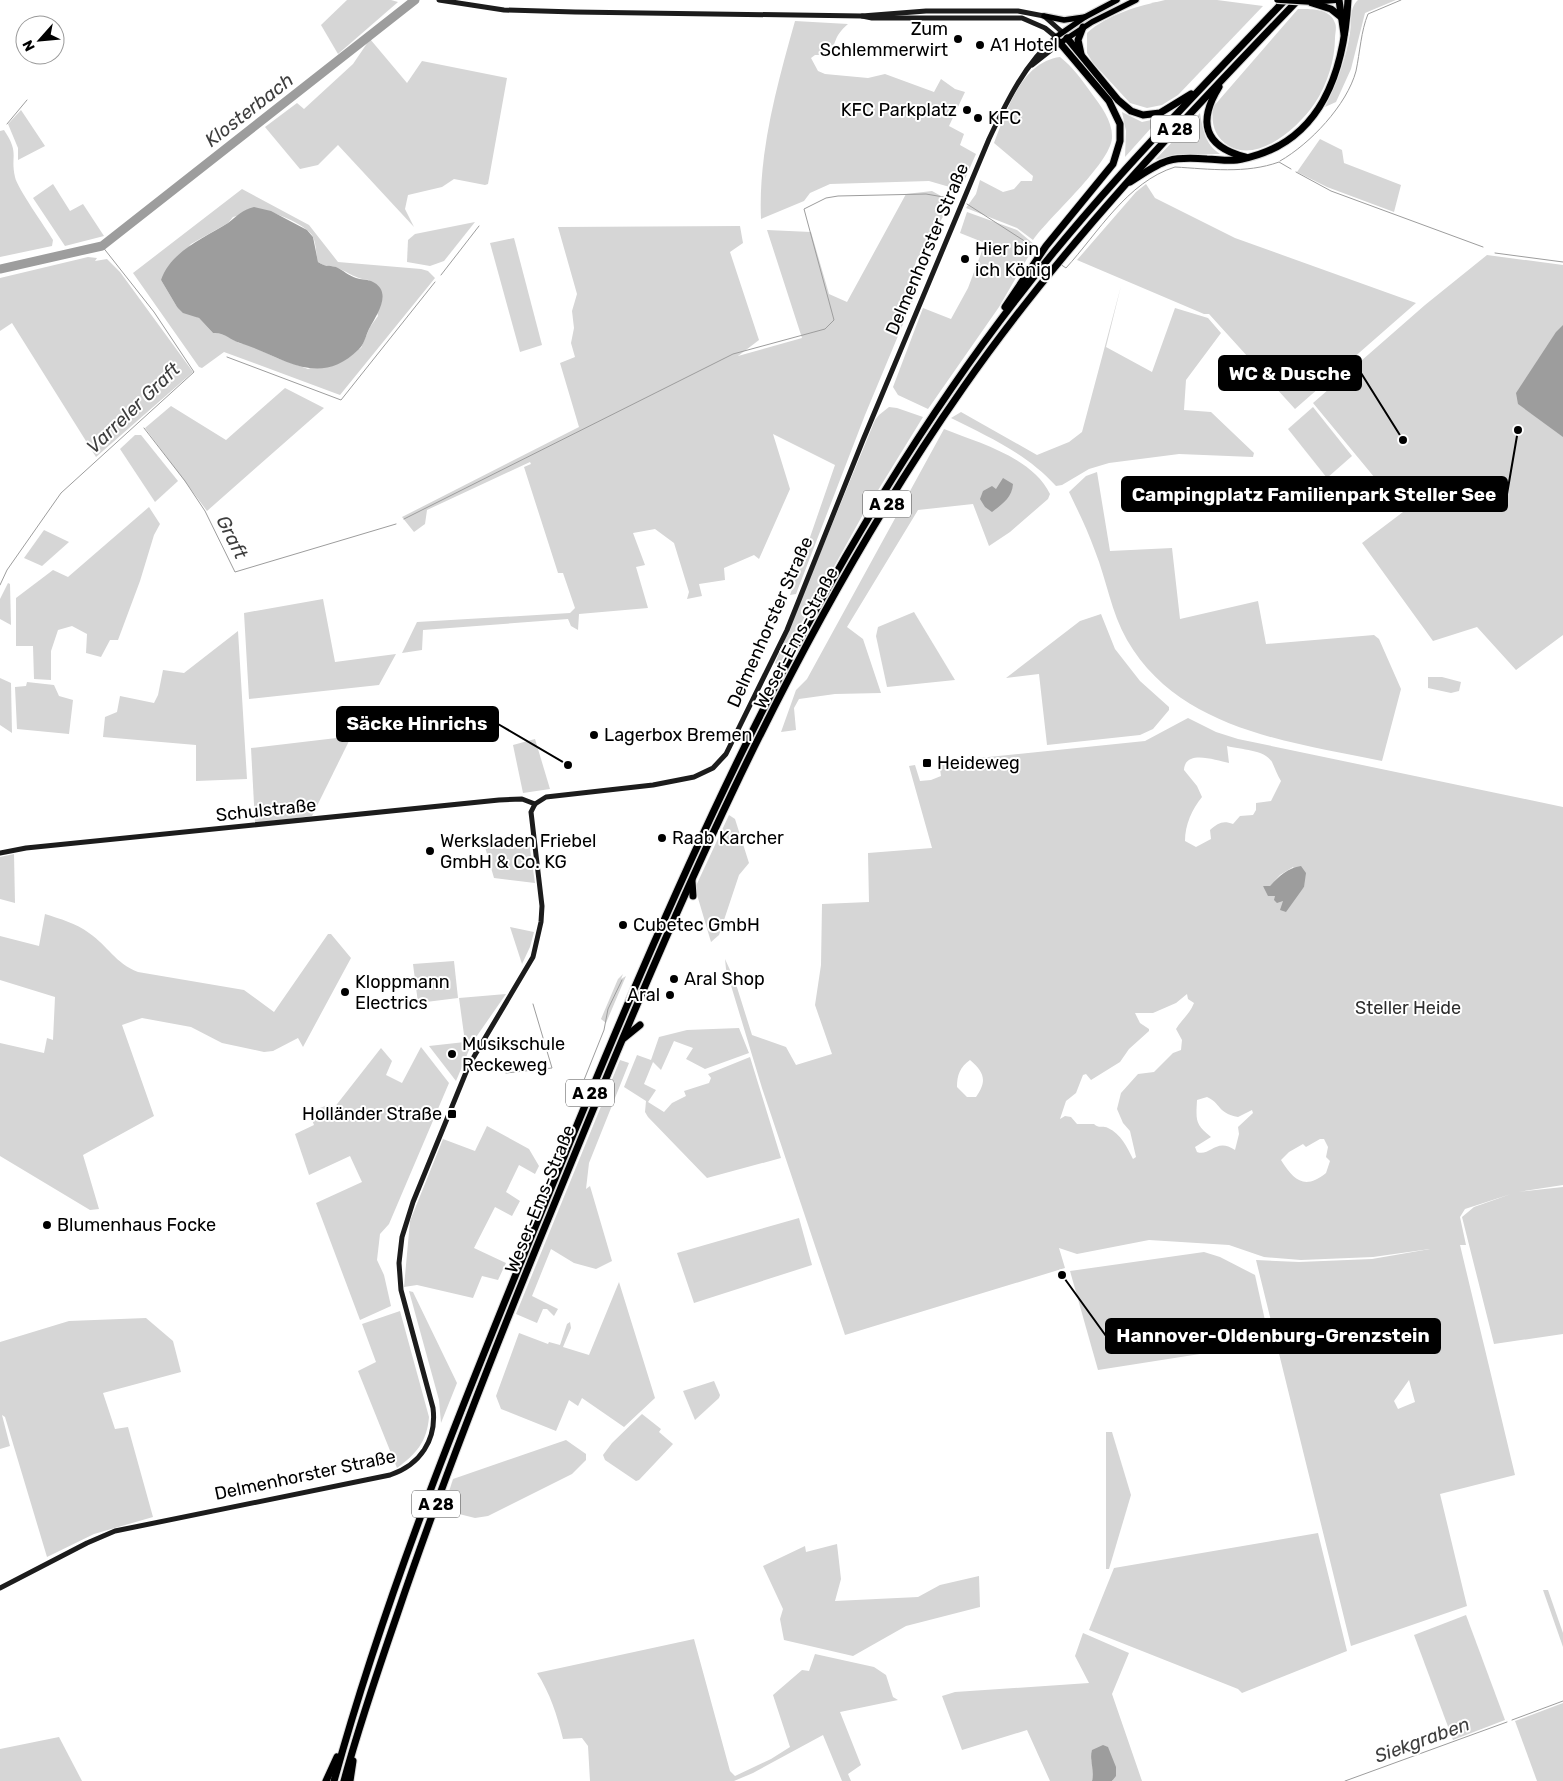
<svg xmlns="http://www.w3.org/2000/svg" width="1563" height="1781" viewBox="0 0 1563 1781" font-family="Rubik,sans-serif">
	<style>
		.green { fill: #d6d6d6; fill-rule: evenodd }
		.water { fill: #9d9d9d }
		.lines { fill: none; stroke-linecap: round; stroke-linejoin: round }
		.stream { stroke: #9d9d9d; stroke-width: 1 }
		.river { stroke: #9d9d9d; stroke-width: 9 }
		.primary-casing { stroke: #dbdbdb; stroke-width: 8 }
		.highway-casing { stroke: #dbdbdb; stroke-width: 9 }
		.secondary { stroke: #1c1c1c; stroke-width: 5 }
		.primary { stroke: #000; stroke-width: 5.5 }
		.highway { stroke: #000; stroke-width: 7 }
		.primary-bridge-casing { stroke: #dbdbdb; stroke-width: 8; stroke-linecap: butt }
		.primary-bridge { stroke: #000; stroke-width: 5.5 }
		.poi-dot { fill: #000; stroke: #fff; stroke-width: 2 }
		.labels { text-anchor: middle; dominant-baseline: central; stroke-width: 4; stroke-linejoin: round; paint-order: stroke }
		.shield { fill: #fff; stroke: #4c4c4c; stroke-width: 1 }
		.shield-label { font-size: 16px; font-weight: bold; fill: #000 }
		.poi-label { font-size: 18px; fill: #000; stroke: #fff; text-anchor: start }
		.street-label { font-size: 18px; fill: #000; stroke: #fff }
		.park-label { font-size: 18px; fill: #2d2d2d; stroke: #fff }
		.water-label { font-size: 19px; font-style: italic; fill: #3e3e3e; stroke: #fff }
		.leader { fill: none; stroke: #000; stroke-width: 2 }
		.callout-dot { fill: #000; stroke: #fff; stroke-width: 2 }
		.callout { fill: #000; stroke: #000; stroke-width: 2 }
		.callout-label { font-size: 19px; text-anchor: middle; font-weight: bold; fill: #fff }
	</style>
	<rect width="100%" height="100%" fill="#fff"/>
	<g class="green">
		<path d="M347 0H391L398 2 338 54 321 25Z"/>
		<path d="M1165 0H1217L1263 6 1178 95 1162 105 1147 108 1130 103 1093 63 1087 53V33C1108 14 1138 6 1165 0Z"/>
		<path d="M1358 0H1396L1365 13 1351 69 1336 102 1325 107C1337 83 1346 59 1350 33 1352 21 1349 8 1358 0Z"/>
		<path d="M1298 9C1311 9 1330 8 1335 23 1337 27 1335 34 1335 38 1335 60 1327 85 1315 103 1298 128 1259 163 1229 146 1214 137 1211 123 1213 107Z"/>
		<path d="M795 21 848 24C832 38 838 42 828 55H815L811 58 818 71 825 74 868 78 885 74 934 92 941 79 955 89 965 92 949 126 964 134 960 145 976 154 960 190 929 181 830 184 810 193 804 201 761 219C758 153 777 85 795 21Z"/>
		<path d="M370 39 407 83 422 61 507 78 488 184 485 185 454 179 442 187 408 195 405 209 414 227 338 145 318 165 300 169 265 127 297 103 304 109 353 64Z"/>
		<path d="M1060 57C1073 67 1082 80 1092 94 1101 106 1113 122 1112 138 1110 164 1050 216 1033 240L1017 228 966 208 976 194 980 180 1003 192 1014 189 1021 181H1032L1033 176 994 143C1006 112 1021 62 1060 57Z"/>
		<path d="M21 110 45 146 18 160V148L8 124Z"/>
		<path d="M1122 112 1142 122 1160 118 1125 157 1126 131Z"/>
		<path d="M1200 113C1203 130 1205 144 1220 154H1177L1155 160Z"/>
		<path d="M4 130C20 154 10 155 15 177 17 188 46 228 53 240L52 246 0 257V131Z"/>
		<path d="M1320 139 1342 150 1344 163 1401 185 1394 212 1327 187 1297 172Z"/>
		<path d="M53 184 70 211 83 204 104 236 65 246 33 198Z"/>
		<path d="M1146 184 1155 198 1235 238 1416 303 1295 409 1209 314H1204L1077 260 1136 192Z"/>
		<path d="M242 189 309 225 338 262 421 269 428 271 435 278 340 395 224 352 202 368 199 367 133 273ZM260 210C273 211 304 224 312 235 316 241 316 254 318 262 325 267 330 265 338 268 349 273 356 279 369 280L378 316 370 327 361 348 308 369 277 358 249 345 239 343 222 332 213 333 199 318 177 307 161 280 191 244 228 223 233 217Z"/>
		<path d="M932 191 952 202 916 261 912 278 913 300 865 415 796 594 790 595 835 465 773 434 790 489 759 559 754 555 724 568 725 580 699 584 702 596 687 599 689 592 674 543 655 529 633 533 645 565 636 567 648 608 579 614 578 630 571 626 568 619 423 630 422 650 402 653 417 622 570 613 575 608 563 573H558L524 467 531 464 530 462 427 510 425 524 414 532 402 517 579 427 560 363 575 357 571 343 574 328 572 311 577 294 558 227 740 226 743 243 730 252 759 340 738 356 802 338 767 230 811 232 829 294 847 302 906 194Z"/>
		<path d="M967 212 1017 230 1035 245 999 307 928 409 898 395 893 387 923 308 951 319 968 288 985 243 960 233Z"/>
		<path d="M475 222 444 261 430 266 407 262 408 240 415 234Z"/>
		<path d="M514 238 542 345 520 352 490 243Z"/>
		<path d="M1487 255 1563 265V635L1516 670 1477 627 1433 641 1362 543 1403 512 1313 403 1425 305Z"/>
		<path d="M88 257 97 258 95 261 107 259 120 272 193 372 96 457 12 323 0 331V278Z"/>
		<path d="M1121 286 1106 347 1152 372 1175 308 1208 318 1221 333 1186 380 1184 410 1211 412 1254 453 1253 457 1179 454 1109 463 1089 469 1062 485 1056 486C1027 454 989 437 951 418L961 412 1037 455 1069 442 1082 432Z"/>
		<path d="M285 388 324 408 207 511 145 428 171 406 226 440Z"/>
		<path d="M889 407 897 408 923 417 861 518 779 666 775 663 875 420 879 415Z"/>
		<path d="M1313 407 1352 456 1327 478 1288 429Z"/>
		<path d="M944 429C979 443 1032 457 1050 494L1048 499 1010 532 989 546 973 504 918 510 847 627 863 639 881 693 835 694 799 699 794 708 796 730 781 732 796 690 807 679Z"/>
		<path d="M135 435H141L178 481 155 502 120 449Z"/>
		<path d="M1097 472 1110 551 1172 548 1180 619 1258 601 1266 644 1374 635 1379 639 1401 689 1382 761C1290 742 1179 730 1127 640 1111 612 1107 581 1095 551 1088 531 1078 511 1069 492L1086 476Z"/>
		<path d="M149 507 160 524 154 535 140 581 118 640H110L101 657 86 653 87 634 72 626 58 630 51 651V680L34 679 33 646H16V598L53 570 68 577Z"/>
		<path d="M44 530 69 542 42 566 24 558Z"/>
		<path d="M8 583 10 584 11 625 0 619V599Z"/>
		<path d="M323 599 335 662 396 654 379 685 249 699 244 613Z"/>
		<path d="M914 612 955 680 887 687 876 636 878 627Z"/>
		<path d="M1101 614 1115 649 1140 681 1169 707V710L1153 729 1140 735 1047 745 1039 674 1006 678 1080 621Z"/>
		<path d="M238 631 247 779 196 781V745L103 737 105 717 117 712 120 696 154 703 158 695 163 670 184 673Z"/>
		<path d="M1428 677H1442L1461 682 1459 691 1451 693 1428 688Z"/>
		<path d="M0 678 11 683 12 733 0 725Z"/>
		<path d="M27 682 54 685 59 696 73 700 69 734 17 729 15 687 26 686Z"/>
		<path d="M1188 718 1216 732 1238 739 1563 807V1185L1518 1192 1563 1187V1334L1494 1344 1462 1217 1474 1207 1511 1194 1465 1209 1460 1217 1466 1245H1460L1515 1475 1440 1494 1467 1606 1351 1646 1256 1260 1299 1262 1372 1259 1430 1249 1373 1257 1301 1260 1264 1257 1229 1245 1149 1240 1077 1254 1059 1248 1065 1268 845 1335 762 1088 726 969 725 959 735 981 752 1035 786 1047 796 1065 832 1054 815 1005 821 965 822 904 869 902 868 853 932 848 909 766 915 765 920 781 931 780 941 776 939 762 1145 741ZM1227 746C1241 750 1264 749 1272 762 1275 768 1277 775 1281 781L1271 801 1256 803V810L1253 815 1240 816 1233 824C1223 820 1218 823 1210 830L1211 839 1196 847 1185 841C1185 825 1192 809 1202 797L1197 786 1184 770C1185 749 1215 760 1229 763ZM1293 867 1304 887 1296 896H1275L1263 886H1270L1280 875ZM1187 994 1188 999 1194 1003C1189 1015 1183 1018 1176 1029L1182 1040 1181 1050 1173 1053 1154 1072 1138 1074 1121 1093 1117 1109 1123 1123 1130 1131 1136 1157 1133 1159C1127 1147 1121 1134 1108 1128 1102 1125 1099 1129 1094 1124H1077L1071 1117 1065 1116 1060 1119 1066 1101 1076 1093 1083 1075 1086 1074 1091 1080 1120 1062 1129 1049 1149 1031V1029L1140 1023 1135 1013H1153L1176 1003ZM970 1060C985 1073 987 1081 976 1097H967L957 1087C957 1075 960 1067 970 1060ZM1207 1097C1221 1103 1217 1113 1238 1117L1252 1110 1253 1113 1238 1127 1239 1134 1235 1150C1216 1137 1210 1157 1197 1152L1195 1147 1211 1137C1195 1124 1196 1121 1197 1100ZM1320 1139H1324L1328 1147 1326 1157 1330 1161 1326 1173C1305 1190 1294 1181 1281 1160L1289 1152 1303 1144 1306 1147ZM1409 1380 1415 1402 1398 1409 1394 1401Z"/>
		<path d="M345 737 350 739 312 816 255 823 251 748Z"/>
		<path d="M535 739 550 789 523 793 513 745Z"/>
		<path d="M729 815 735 819 749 863 739 875 719 935 711 942 695 888Z"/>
		<path d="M529 842 535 883 494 878 485 847Z"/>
		<path d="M14 854 15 903 0 899V857Z"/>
		<path d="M45 914C60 919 76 923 89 933 108 946 115 963 138 972L244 990 274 1012 328 934H331L351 958 303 1047 298 1038 273 1051 264 1052 222 1043 191 1027 142 1018 122 1025 154 1116 83 1155 99 1209 90 1210 0 1156V1043L44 1053 47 1038 53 1040 55 997 0 980V936L39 946Z"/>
		<path d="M510 927 534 932 530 947 522 964Z"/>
		<path d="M454 961 458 998 418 1003 413 964Z"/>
		<path d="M623 974 621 979 626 976 606 1023 601 1019 618 979Z"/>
		<path d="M506 994 472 1043 456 1081 429 1046 465 1042 459 998Z"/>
		<path d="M739 1028 749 1053 705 1069 686 1059 693 1048 674 1041 661 1070 653 1062 644 1084 656 1090 648 1102 664 1112 672 1103 686 1096 684 1091 709 1083 711 1078 708 1074 750 1057 781 1158 707 1178 648 1117 645 1112 646 1101 624 1087 637 1055 651 1060 659 1037 687 1030Z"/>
		<path d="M421 1047 449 1083 389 1224 380 1234 377 1260 384 1275 391 1306 360 1320 316 1203 362 1182 350 1156 309 1175 295 1134 314 1125 309 1112 328 1105 334 1108 381 1048 392 1061 386 1075 402 1083Z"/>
		<path d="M620 1060 629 1063 589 1163 586 1189 590 1186 612 1261 596 1269 574 1263 551 1249 532 1296 558 1309 554 1316 547 1309H543L537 1323 516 1314Z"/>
		<path d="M487 1126 529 1149 539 1166 535 1174 519 1165 506 1192 520 1201 512 1216 495 1207 474 1248 506 1263 498 1280 482 1276 473 1298 417 1285 404 1287 410 1221 443 1139 475 1151Z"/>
		<path d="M799 1218 812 1265 694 1303 677 1253Z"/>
		<path d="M1204 1252 1220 1257 1255 1275 1270 1343 1098 1370 1070 1271Z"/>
		<path d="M619 1282 655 1398 624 1427 582 1398 578 1406 569 1400 556 1431 501 1409 496 1396 519 1333 548 1344 549 1342 560 1345 567 1324 570 1322 571 1328 563 1347 589 1355Z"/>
		<path d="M409 1291 413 1292 457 1383 441 1423 439 1400Z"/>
		<path d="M400 1311 429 1417C427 1442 416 1454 397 1468L358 1371 376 1362 362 1324Z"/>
		<path d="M146 1318 173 1341 181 1372 103 1393 115 1429 128 1427 153 1517 94 1534 47 1557 5 1417 2 1415 10 1446 0 1449V1342L69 1321Z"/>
		<path d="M714 1381 720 1395 719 1398 695 1420 683 1391Z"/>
		<path d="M642 1414 661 1429 659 1432 673 1444 639 1480 636 1481 605 1460 603 1455 612 1443Z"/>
		<path d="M1106 1432H1112L1131 1495 1109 1569H1106Z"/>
		<path d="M566 1440 586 1454V1460L572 1474 488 1516 475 1518 443 1510 453 1479Z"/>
		<path d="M1318 1533 1347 1651 1242 1693 1238 1689 1089 1630 1114 1568Z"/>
		<path d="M837 1544 841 1579 835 1601 918 1597 940 1585 979 1576 980 1607 906 1626 853 1656 784 1640 780 1619 783 1609 763 1566 805 1546 806 1552Z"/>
		<path d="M1543 1590H1548L1563 1633V1647Z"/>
		<path d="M1466 1615 1505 1720 1453 1740 1414 1635Z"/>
		<path d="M1083 1633 1129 1653 1112 1694 1142 1781H1112L1113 1780 1091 1759 1094 1773 1092 1781H1050L1027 1730 962 1750 942 1696 955 1692 1089 1683 1075 1656Z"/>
		<path d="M694 1639 730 1771 735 1776 771 1759 790 1747 773 1695 802 1670 809 1671 815 1654 874 1667 886 1675 893 1697 898 1700 840 1712 861 1765 848 1774 851 1781H842L823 1735 753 1773 734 1781H590L588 1746 582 1738 563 1739C557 1715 550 1693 537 1673Z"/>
		<path d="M1563 1703V1781H1537L1515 1721Z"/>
		<path d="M59 1737 82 1781H0V1749Z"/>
	</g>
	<g class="water">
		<path d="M254 207 271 211 307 230 313 237 318 262C325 267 328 265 336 267 343 270 349 276 356 278 361 280 366 279 371 281 394 291 377 314 369 329 366 335 364 345 359 349 318 390 283 356 240 343 230 340 225 332 213 333L199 318 183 313 177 307 161 280C171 251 204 238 228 223 237 216 242 210 254 207Z"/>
		<path d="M1563 325V437L1518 404 1516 393 1556 332Z"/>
		<path d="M1003 478 1013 484C1012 498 1002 504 992 512L985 507 980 499 983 491 992 486 996 489Z"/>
		<path d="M1301 866 1306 873 1304 887 1286 912 1280 910 1283 901 1277 903 1274 900 1275 896H1268L1263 886H1270C1279 876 1288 868 1301 866Z"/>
		<path d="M1103 1745 1108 1747 1116 1767V1776L1112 1781H1092C1095 1770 1089 1761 1092 1750Z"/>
	</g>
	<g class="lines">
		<g class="stream">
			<path d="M7 124 27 100"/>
			<path d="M1280 161C1310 144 1347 105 1356 71 1360 52 1361 31 1368 14L1401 0"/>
			<path d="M1296 172 1331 191 1483 247"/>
			<path d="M967 204 1040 251"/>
			<path d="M1495 253 1563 262"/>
			<path d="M1060 264 1066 268C1098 233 1127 182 1175 167 1209 169 1246 174 1279 162L1291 169"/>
			<path d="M441 275 479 226"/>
			<path d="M227 357 341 400 435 282"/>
			<path d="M144 428 185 481 205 511 235 572 396 524"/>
			<path d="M404 519 733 354 825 329 834 320 804 209 826 198 838 196 926 194 955 199"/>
			<path d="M0 585 7 570 61 493 194 372 154 312 102 246"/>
			<path d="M506 1073 552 1068 533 1004"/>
			<path d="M574 1105 604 1030 608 1009 622 980"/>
			<path d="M1512 1720 1563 1701"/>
			<path d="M1345 1781 1507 1722"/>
		</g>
		<path class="river" d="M0 269 102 246 415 0"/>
		<defs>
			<g id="primary">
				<path d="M1117 0 1085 17 1056 37 1060 43 1092 22 1136 0"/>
				<path d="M1313 2 1339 0"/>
				<path d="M1044 16 1064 20 1085 17"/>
			</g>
			<g id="highway">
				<path d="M1339 0 1344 34"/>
				<path d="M1309 2 1331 9 1341 17"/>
				<path d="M1067 38 1118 100 1131 111 1143 115 1160 113 1191 94"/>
				<path d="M1081 54 1078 40 1083 27"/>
				<path d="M1219 87C1198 121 1203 146 1245 157"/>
				<path d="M1130 182C1163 161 1166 156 1207 159 1218 159 1231 162 1242 159 1321 143 1344 73 1348 0"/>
				<path d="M1005 307 1046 246 1113 164 1120 141V124L1109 101 1060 43"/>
				<path d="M692 881 693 896"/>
				<path d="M624 1038 640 1025"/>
				<path d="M326 1781 337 1757"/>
				<path d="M334 1781C388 1585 468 1391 545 1203 670 897 800 588 999 322 1085 206 1186 104 1285 0"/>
				<path d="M344 1781C359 1725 378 1670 397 1615 443 1479 496 1345 551 1212 667 928 786 641 963 388 1061 247 1179 124 1298 0"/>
				<path d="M350 1781 353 1761"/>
			</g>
		</defs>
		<use href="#primary" class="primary-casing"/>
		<use href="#highway" class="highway-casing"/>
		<g class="secondary">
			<path d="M439 0 504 10 575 12 862 16 926 11H1018L1044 16 1062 32"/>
			<path d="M1032 65 1060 43"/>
			<path d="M0 853 26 848 499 800 522 799 535 804"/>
			<path d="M0 1588 87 1543 115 1531 390 1475C420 1465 437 1440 433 1408L401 1290 399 1263 402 1237 413 1202 469 1065 533 957 541 922 542 906 531 812 535 804 546 797 653 785 694 777 713 768 726 754 787 630 863 440 989 139C1006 103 1025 63 1056 37L1045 28 1022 18H872L862 16"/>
		</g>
		<use href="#primary" class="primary"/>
		<use href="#highway" class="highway"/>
		<defs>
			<path id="primary-bridge" d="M1277 0 1309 2"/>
		</defs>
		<use href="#primary-bridge" class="primary-bridge-casing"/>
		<use href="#primary-bridge" class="primary-bridge"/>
	</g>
	<g class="poi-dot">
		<circle cx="958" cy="39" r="5"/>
		<circle cx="980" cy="45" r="5"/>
		<circle cx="967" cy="110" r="5"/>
		<circle cx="978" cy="118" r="5"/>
		<circle cx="965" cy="259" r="5"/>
		<circle cx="594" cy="735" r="5"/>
		<rect x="922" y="758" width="10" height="10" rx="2.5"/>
		<circle cx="662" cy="838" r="5"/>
		<circle cx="430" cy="851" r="5"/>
		<circle cx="623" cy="925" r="5"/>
		<circle cx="674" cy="979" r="5"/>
		<circle cx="345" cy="992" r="5"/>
		<circle cx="670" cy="995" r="5"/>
		<circle cx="452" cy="1054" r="5"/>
		<rect x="447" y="1109" width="10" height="10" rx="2.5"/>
		<circle cx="47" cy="1225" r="5"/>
	</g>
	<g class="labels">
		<g class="shield">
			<rect x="1151" y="115.5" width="48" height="27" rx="4"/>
			<rect x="863" y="490.5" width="48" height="27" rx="4"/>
			<rect x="566" y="1079.5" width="48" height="27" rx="4"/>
			<rect x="412" y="1490.5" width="48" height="27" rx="4"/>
		</g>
		<g class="shield-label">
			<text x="1175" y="129">A 28</text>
			<text x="887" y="504">A 28</text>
			<text x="590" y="1093">A 28</text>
			<text x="436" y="1504">A 28</text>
		</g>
		<g class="poi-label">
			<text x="948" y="29" text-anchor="end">Zum<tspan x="948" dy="21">Schlemmerwirt</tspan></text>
			<text x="990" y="45">A1 Hotel</text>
			<text x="957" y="110" text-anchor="end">KFC Parkplatz</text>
			<text x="988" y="118">KFC</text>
			<text x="975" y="249">Hier bin<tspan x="975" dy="21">ich König</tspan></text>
			<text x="604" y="735">Lagerbox Bremen</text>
			<text x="937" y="763">Heideweg</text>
			<text x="672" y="838">Raab Karcher</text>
			<text x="440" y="841">Werksladen Friebel<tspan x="440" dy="21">GmbH &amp; Co. KG</tspan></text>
			<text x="633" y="925">Cubetec GmbH</text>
			<text x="684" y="979">Aral Shop</text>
			<text x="355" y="982">Kloppmann<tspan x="355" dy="21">Electrics</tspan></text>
			<text x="660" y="995" text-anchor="end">Aral</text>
			<text x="462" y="1044">Musikschule<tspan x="462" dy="21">Reckeweg</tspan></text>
			<text x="442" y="1114" text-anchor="end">Holländer Straße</text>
			<text x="57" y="1225">Blumenhaus Focke</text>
		</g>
		<g class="street-label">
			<text transform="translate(927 249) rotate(-67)">Delmenhorster Straße</text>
			<text transform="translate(770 622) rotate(-66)">Delmenhorster Straße</text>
			<text transform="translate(796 638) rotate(-62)">Weser-Ems-Straße</text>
			<text transform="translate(266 810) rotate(-6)">Schulstraße</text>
			<text transform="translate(540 1199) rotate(-68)">Weser-Ems-Straße</text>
			<text transform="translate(305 1475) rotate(-12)">Delmenhorster Straße</text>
		</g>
		<g class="park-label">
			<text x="1408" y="1008">Steller Heide</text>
		</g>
		<g class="water-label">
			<text transform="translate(249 110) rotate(-38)">Klosterbach</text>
			<text transform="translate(133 408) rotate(-44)">Varreler Graft</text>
			<text transform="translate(232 537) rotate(63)">Graft</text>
			<text transform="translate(1422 1740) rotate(-20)">Siekgraben</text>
		</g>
	</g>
	<path class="leader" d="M1403 440L1361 373M1518 430L1507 494M568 765L498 724M1062 1275L1106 1336"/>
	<g class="callout-dot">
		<circle cx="1403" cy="440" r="5"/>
		<circle cx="1518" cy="430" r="5"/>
		<circle cx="568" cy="765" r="5"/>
		<circle cx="1062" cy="1275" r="5"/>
	</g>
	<g class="callout">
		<rect x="1219" y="356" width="142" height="34" rx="5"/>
		<rect x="1122" y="477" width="385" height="34" rx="5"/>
		<rect x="337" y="707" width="161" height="34" rx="5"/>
		<rect x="1106" y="1319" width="334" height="34" rx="5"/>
	</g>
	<g class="callout-label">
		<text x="1290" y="380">WC &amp; Dusche</text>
		<text x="1314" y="501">Campingplatz Familienpark Steller See</text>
		<text x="417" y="730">Säcke Hinrichs</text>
		<text x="1273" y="1342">Hannover-Oldenburg-Grenzstein</text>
	</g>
	<g transform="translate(40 40) rotate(243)"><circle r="24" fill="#ffffff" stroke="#999999"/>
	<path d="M0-4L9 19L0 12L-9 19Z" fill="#000000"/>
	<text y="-8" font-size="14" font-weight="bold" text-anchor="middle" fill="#000000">N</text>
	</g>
</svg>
